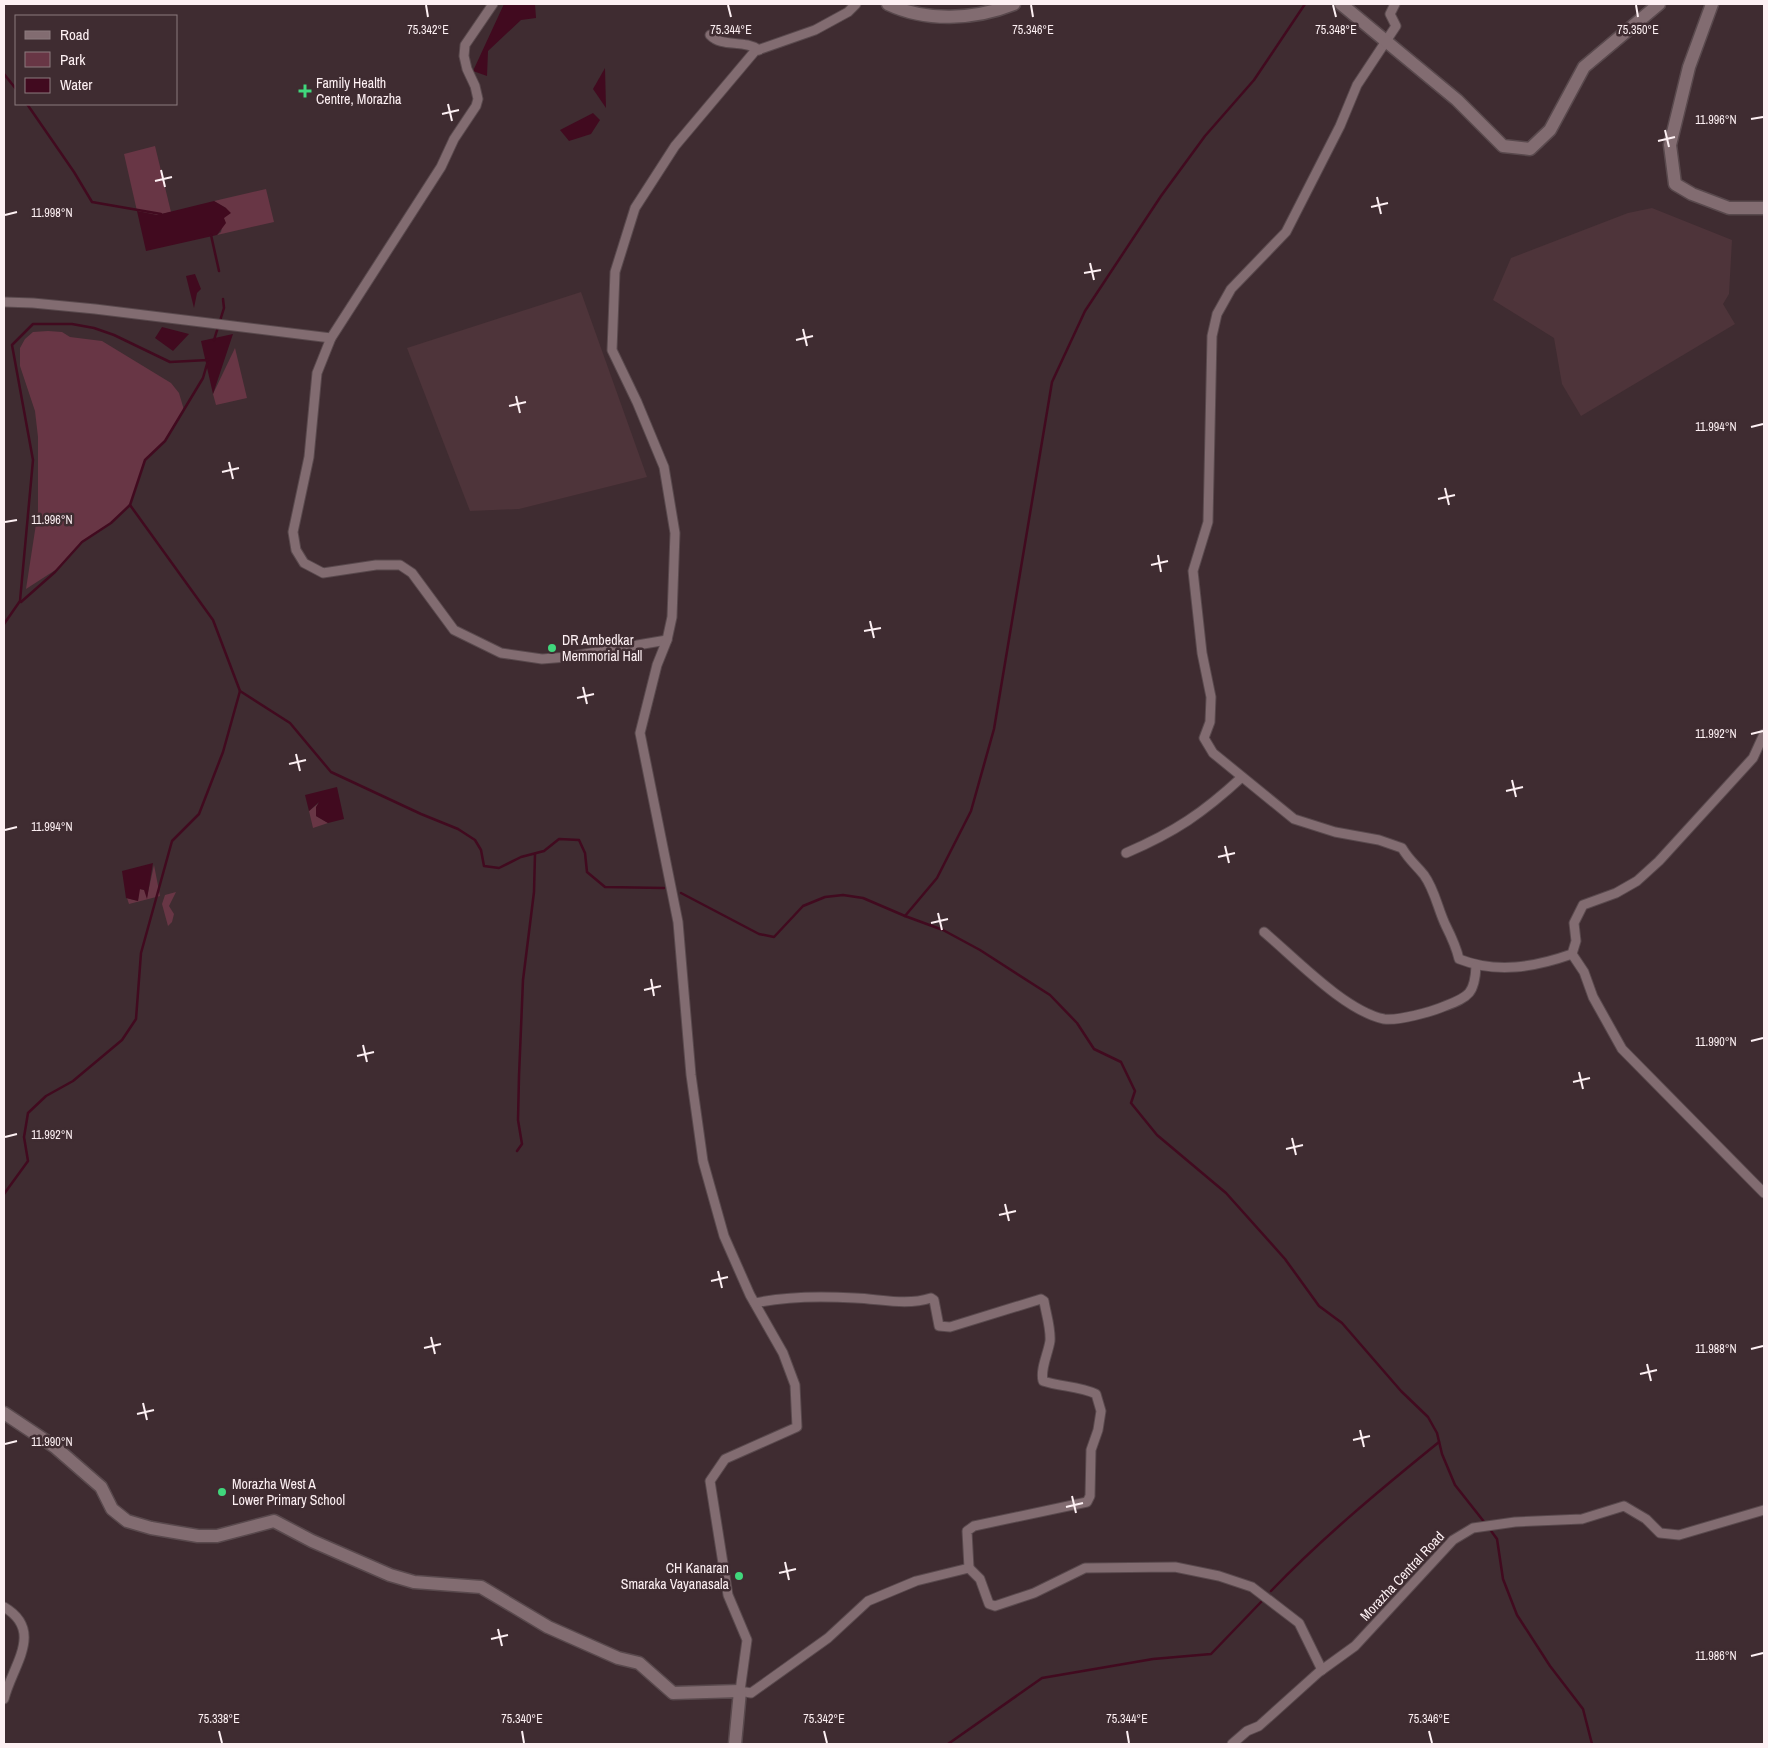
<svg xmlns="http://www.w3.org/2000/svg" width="1768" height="1748" viewBox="0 0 1768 1748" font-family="'Archivo Narrow',sans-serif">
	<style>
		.built { fill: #4e343a }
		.green { fill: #683645 }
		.water { fill: #410a1f }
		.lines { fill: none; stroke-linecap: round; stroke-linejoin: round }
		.stream { stroke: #410a1f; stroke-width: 2.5 }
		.street-casing { stroke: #59494d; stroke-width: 11 }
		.secondary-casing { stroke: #59494d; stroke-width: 15 }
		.street { stroke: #826c71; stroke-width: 9 }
		.secondary { stroke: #826c71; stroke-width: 12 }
		.ticks { fill: none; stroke: #fdf0f3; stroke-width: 2 }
		.poi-dot { fill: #40d77c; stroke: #3f2c31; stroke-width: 2 }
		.labels { text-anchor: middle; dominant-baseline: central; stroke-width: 5; stroke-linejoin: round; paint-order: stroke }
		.poi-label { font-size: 14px; fill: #fdf0f3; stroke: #3f2c31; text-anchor: start }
		.street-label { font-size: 14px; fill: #fdf0f3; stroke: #3f2c31 }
		.ticks-label { font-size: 12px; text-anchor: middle; fill: #fdf0f3; stroke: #3f2c31; stroke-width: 5; stroke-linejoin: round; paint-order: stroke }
	</style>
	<rect width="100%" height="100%" fill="#3f2c31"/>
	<g class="built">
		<path d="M1652 208 1732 240 1729 294 1723 304 1735 324 1581 416 1562 384 1554 338 1493 300 1511 258 1628 213Z"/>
		<path d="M581 292 647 477 519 509 470 511 407 348Z"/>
	</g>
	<g class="green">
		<path d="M155 146 171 212 157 215 137 211 124 154Z"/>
		<path d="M266 189 274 222 217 235 221 232 226 208 214 201Z"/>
		<path d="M48 331 62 332 70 337 102 341 171 383 179 393 184 410 165 441 145 460 130 505 111 523 82 542 60 567 26 589 38 511V437L35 411 20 366V348L25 339 33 332Z"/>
		<path d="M235 348 247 398 216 405 213 394Z"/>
		<path d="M320 802 316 816 328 823 313 828 309 811Z"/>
		<path d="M154 865 160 896 129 904 127 898 138 901 139 889 146 890 147 897Z"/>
		<path d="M176 892 169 906 174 914 172 922 168 926 162 904 165 895Z"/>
	</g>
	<g class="water">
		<path d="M504 4H535L536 18 521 20 488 51 487 76 473 71Z"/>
		<path d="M605 68 606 108 593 89Z"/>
		<path d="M593 113 600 120 591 134 569 141 560 130Z"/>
		<path d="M214 201 226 208 231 213 224 218 226 223 217 235 146 251 137 211 157 215Z"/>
		<path d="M195 274 201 289 197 293 194 308 186 276Z"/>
		<path d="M162 327 189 334 173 351 155 338Z"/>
		<path d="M233 334 213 394 201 341Z"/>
		<path d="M337 787 344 819 328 823 316 816V807L319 802 309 811 305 795Z"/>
		<path d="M153 863 147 899 144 890 140 889 138 901 126 898 122 871Z"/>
	</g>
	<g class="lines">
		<g class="stream">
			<path d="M4 74 16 89"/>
			<path d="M27 104 74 172 92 202 161 214"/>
			<path d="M211 235 219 271"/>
			<path d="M214 340 224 308 223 299"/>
			<path d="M207 364 203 378 165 441 145 460 130 505 213 620 240 691 290 723 331 772 421 814 458 829 475 840 481 850 484 866 499 868 521 857 544 851 559 839 579 840 585 853 587 872 605 887 664 888"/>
			<path d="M21 602 55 572 82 542 111 523 130 505"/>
			<path d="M4 624 20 601 33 460 12 345 33 324H72L94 328 114 335 170 362 208 360"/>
			<path d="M681 893 759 934 774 937 803 906 825 897 843 895 863 898 905 916 943 930 980 950 1050 995 1077 1023 1094 1049 1121 1062 1135 1091 1131 1103 1157 1135 1226 1193 1285 1259 1319 1306 1342 1323 1401 1391 1428 1417 1437 1433 1442 1454 1455 1485 1485 1523"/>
			<path d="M905 916 937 878 971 811 994 729 1052 382 1085 311 1161 196 1205 136 1254 80 1305 4"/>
			<path d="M517 1151 522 1144 518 1120 519 1076 523 980 534 892 535 854"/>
			<path d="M4 1194 28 1161 24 1137 28 1113 46 1096 73 1081 122 1040 136 1019 141 953 172 841 199 814 223 752 240 691"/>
			<path d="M1489 1528 1497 1539 1503 1579 1517 1615 1550 1666 1583 1709 1592 1744"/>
			<path d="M1271 1591C1323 1537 1381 1489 1439 1442"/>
			<path d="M948 1744 1042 1678 1153 1659 1211 1654 1261 1602"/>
		</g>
		<defs>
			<g id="street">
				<path d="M493 4 465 45 464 56 467 69 475 86 478 99 476 106 454 139 441 167 331 338 317 373 309 457 293 532 296 550 304 563 323 573 376 565H400L412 573 454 630 501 653 542 659 567 657 667 640"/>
				<path d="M856 4 848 12 815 30 755 51 675 146 635 208 615 272 612 350 637 402 664 467 675 533 672 617 667 640 657 665 640 733 678 922 691 1075 703 1161 724 1236 750 1295 783 1353 795 1385 797 1427 725 1459 710 1481 728 1595 747 1640 740 1691 751 1693 828 1638 868 1601 916 1581 969 1568 980 1579 989 1604 995 1606 1034 1593 1085 1568 1175 1567 1219 1576 1252 1587 1299 1623 1322 1670"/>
				<path d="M1395 4 1390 14 1396 26 1357 85 1340 126 1286 232 1231 289 1217 314 1212 336 1208 522 1193 571 1202 653 1211 697 1210 722 1204 738 1213 753 1294 819 1335 832 1379 840 1402 848C1409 860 1416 865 1424 875 1435 890 1438 910 1446 926 1452 938 1456 946 1459 959 1497 974 1535 967 1572 954L1576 941 1574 923 1583 905 1616 893 1637 881 1659 861 1753 758 1764 734"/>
				<path d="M710 35C722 48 744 39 759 50"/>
				<path d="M4 302 33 303 95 309 331 338"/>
				<path d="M1126 853C1175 832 1203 813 1242 777"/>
				<path d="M1264 932C1295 958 1345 1011 1384 1019 1398 1021 1431 1012 1445 1006 1469 997 1475 993 1476 966"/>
				<path d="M1572 954 1584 972 1593 997 1622 1049 1764 1193"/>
				<path d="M755 1303C787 1296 822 1296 855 1298 881 1299 906 1306 931 1298L934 1300 939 1326 950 1327 1041 1299 1044 1301C1046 1314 1051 1328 1050 1341 1048 1354 1040 1369 1043 1381 1061 1387 1079 1386 1096 1394L1101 1411 1098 1430 1091 1450 1090 1496 1087 1502 974 1526 967 1531 969 1568"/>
				<path d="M4 1607C45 1631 12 1666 4 1699"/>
				<path d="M1232 1744 1247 1731 1259 1726 1319 1672 1355 1646 1453 1540 1473 1528 1515 1522 1582 1519 1624 1506 1646 1519 1660 1533 1679 1535 1764 1510"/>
			</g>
			<g id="secondary">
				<path d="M888 4C926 22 974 20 1014 4"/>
				<path d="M1341 4 1457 100 1503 146 1530 149 1550 130 1584 67 1659 4"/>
				<path d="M1712 4 1689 67 1670 145 1675 184 1692 194 1729 208H1764"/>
				<path d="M4 1413 55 1447 101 1487 112 1509 127 1521 151 1528 198 1536H217L274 1521 312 1541 390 1575 414 1582 481 1587 548 1627 618 1658 639 1663 673 1693 740 1691 735 1744"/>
			</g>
		</defs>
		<use href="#street" class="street-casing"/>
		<use href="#secondary" class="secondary-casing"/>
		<use href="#street" class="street"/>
		<use href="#secondary" class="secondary"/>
	</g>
	<path class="ticks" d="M426 5 428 17M728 5 731 17M1031 5 1033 17M1333 5 1336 17M1636 5 1638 17M448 104 452 121M442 114 459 110M1751 119 1763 117M1665 130 1669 147M1658 141 1675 137M161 170 165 187M155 181 172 177M1377 197 1381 214M1371 207 1388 203M5 215 17 212M1090 263 1094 280M1084 273 1101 270M803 329 807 346M796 340 813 336M516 396 520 413M509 406 526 402M1751 427 1763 424M229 462 233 479M222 472 239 468M1445 488 1449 505M1438 499 1455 495M5 522 17 520M1158 555 1161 572M1151 565 1168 561M870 621 874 638M864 631 881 628M583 687 587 704M577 698 594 694M1751 734 1763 731M296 754 300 771M289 764 306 760M1512 780 1516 797M1506 791 1523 787M5 830 17 827M1225 846 1229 863M1218 857 1235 853M938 913 942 930M931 923 948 919M651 979 654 996M644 990 661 986M1751 1041 1763 1038M363 1045 367 1062M357 1056 374 1052M1579 1072 1583 1089M1573 1082 1590 1078M5 1137 17 1134M1292 1138 1296 1155M1286 1149 1303 1145M1005 1204 1009 1221M999 1215 1016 1211M718 1271 722 1288M711 1281 728 1277M431 1337 435 1354M424 1348 441 1344M1751 1349 1763 1346M1647 1364 1651 1381M1640 1374 1657 1370M143 1403 147 1420M137 1414 154 1410M1360 1430 1364 1447M1353 1440 1370 1436M5 1444 17 1441M1072 1496 1076 1513M1066 1507 1083 1503M785 1562 789 1580M779 1573 796 1569M498 1629 502 1646M491 1639 508 1635M1751 1656 1763 1653M219 1731 222 1743M522 1731 524 1743M824 1731 827 1743M1127 1731 1129 1743M1429 1731 1432 1743"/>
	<g class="poi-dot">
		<path d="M302.5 83.5h5v5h5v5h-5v5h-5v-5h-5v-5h5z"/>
		<circle cx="552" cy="648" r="5"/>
		<circle cx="222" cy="1492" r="5"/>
		<circle cx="739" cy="1576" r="5"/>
	</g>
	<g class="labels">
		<g class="poi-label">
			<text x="316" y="83">Family Health<tspan x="316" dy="16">Centre, Morazha</tspan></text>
			<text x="562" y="640">DR Ambedkar<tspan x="562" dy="16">Memmorial Hall</tspan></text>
			<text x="232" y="1484">Morazha West A<tspan x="232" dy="16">Lower Primary School</tspan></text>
			<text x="729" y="1568" text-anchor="end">CH Kanaran<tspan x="729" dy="16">Smaraka Vayanasala</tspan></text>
		</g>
		<g class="street-label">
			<text transform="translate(1402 1576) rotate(-47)">Morazha Central Road</text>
		</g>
	</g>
	<g class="ticks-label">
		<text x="428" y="34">75.342°E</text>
		<text x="731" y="34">75.344°E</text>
		<text x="1033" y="34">75.346°E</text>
		<text x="1336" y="34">75.348°E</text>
		<text x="1638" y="34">75.350°E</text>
		<text x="1716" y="124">11.996°N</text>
		<text x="52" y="217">11.998°N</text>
		<text x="1716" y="431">11.994°N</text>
		<text x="52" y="524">11.996°N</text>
		<text x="1716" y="738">11.992°N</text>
		<text x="52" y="831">11.994°N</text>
		<text x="1716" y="1046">11.990°N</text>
		<text x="52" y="1139">11.992°N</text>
		<text x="1716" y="1353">11.988°N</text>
		<text x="52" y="1446">11.990°N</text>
		<text x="1716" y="1660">11.986°N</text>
		<text x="219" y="1723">75.338°E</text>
		<text x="522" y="1723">75.340°E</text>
		<text x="824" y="1723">75.342°E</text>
		<text x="1127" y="1723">75.344°E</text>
		<text x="1429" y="1723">75.346°E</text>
	</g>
	<rect width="1768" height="1748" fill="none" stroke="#fdf0f3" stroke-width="10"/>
	<rect x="15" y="15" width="162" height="90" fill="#3f2c31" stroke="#8b7a7f"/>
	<rect x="25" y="31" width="25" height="8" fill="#826c71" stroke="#8b7a7f"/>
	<text x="60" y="40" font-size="15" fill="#fdf0f3">Road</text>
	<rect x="25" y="52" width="25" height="15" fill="#683645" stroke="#8b7a7f"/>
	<text x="60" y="65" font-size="15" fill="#fdf0f3">Park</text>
	<rect x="25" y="78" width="25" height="15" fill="#410a1f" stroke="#8b7a7f"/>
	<text x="60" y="90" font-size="15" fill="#fdf0f3">Water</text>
</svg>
